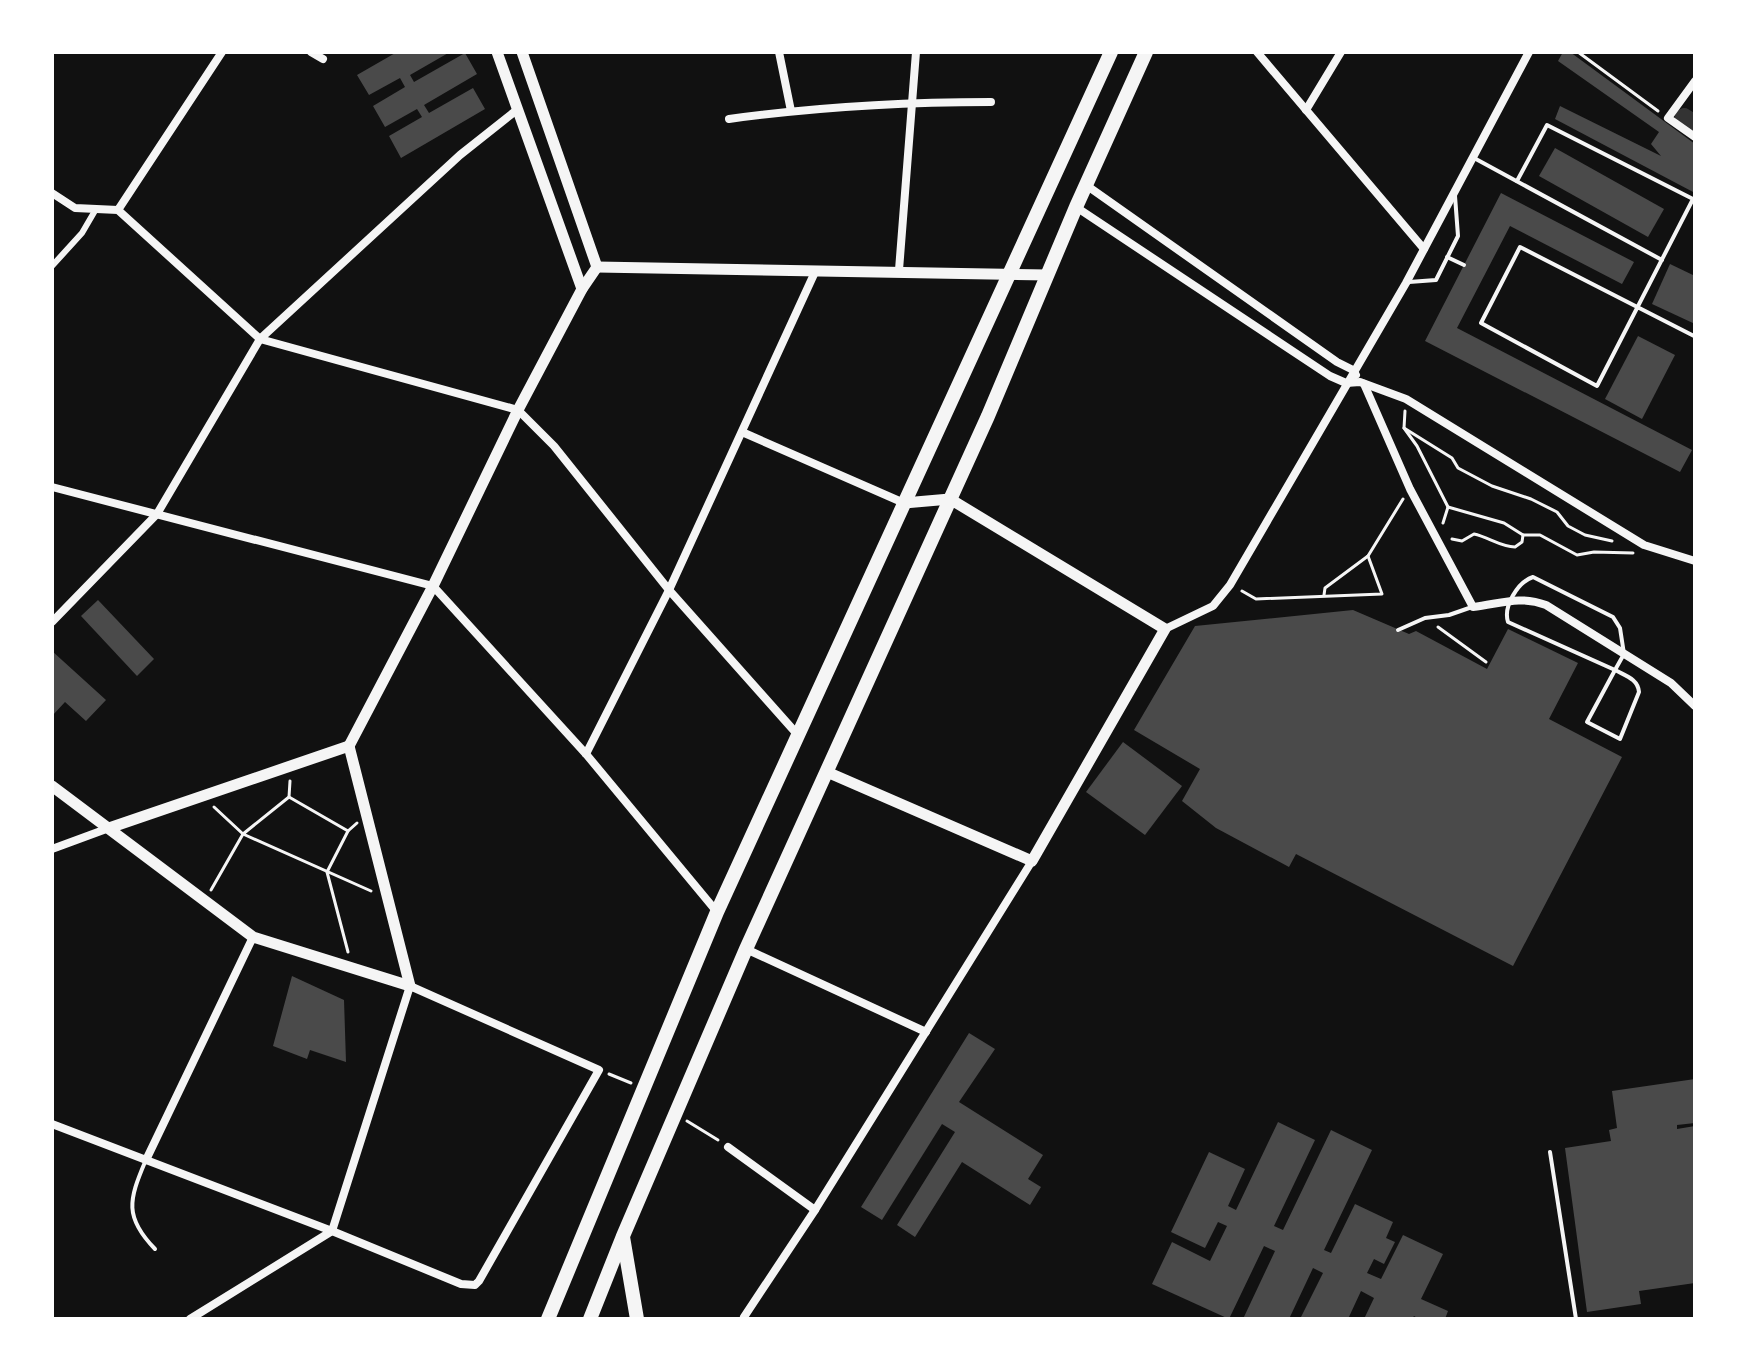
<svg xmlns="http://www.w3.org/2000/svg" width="1747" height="1371" viewBox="0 0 1747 1371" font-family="Raleway,sans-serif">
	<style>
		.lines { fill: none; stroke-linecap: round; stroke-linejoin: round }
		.canal { stroke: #333; stroke-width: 18 }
		.building { fill: #4a4a4a }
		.path { stroke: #f5f5f5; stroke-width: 3 }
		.service { stroke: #f5f5f5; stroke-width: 4 }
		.pedestrian { stroke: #f5f5f5; stroke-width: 6 }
		.minor { stroke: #f5f5f5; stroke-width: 8 }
		.tertiary { stroke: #f5f5f5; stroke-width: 11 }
		.primary { stroke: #f5f5f5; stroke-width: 14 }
	</style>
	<rect width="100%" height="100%" fill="#111"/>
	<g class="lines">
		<path class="canal" d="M1684 117 1695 124"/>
	</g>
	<g class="building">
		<path d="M397 52H450L410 75 414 82 465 53 477 74 424 105 429 113 473 88 485 109 401 158 389 136 422 117 417 109 385 127 373 106 405 87 400 78 369 95 357 75Z"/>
		<path d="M1563 52H1570L1695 144V193L1555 119 1560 106 1661 156 1651 144 1659 132 1558 61Z"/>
		<path d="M1555 148 1664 209 1648 237 1539 176Z"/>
		<path d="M1501 193 1634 262 1622 284 1510 226 1457 328 1692 450 1680 472 1425 341Z"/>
		<path d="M1670 264 1695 276V324L1652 304Z"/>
		<path d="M1638 336 1675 355 1642 419 1605 399Z"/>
		<path d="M98 600 154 659 137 676 81 616Z"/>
		<path d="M1353 610 1409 634 1416 631 1487 669 1508 629 1578 663 1549 719 1622 757 1513 966 1296 854 1289 867 1216 828 1182 801 1200 769 1134 730 1195 626Z"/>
		<path d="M52 651 106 700 86 721 65 702 52 716Z"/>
		<path d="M1123 742 1182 786 1145 835 1086 792Z"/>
		<path d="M292 976 344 1000 346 1062 310 1050 307 1059 273 1046Z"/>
		<path d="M969 1033 995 1049 959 1102 1043 1155 1028 1179 1041 1187 1030 1205 962 1162 915 1237 897 1225 955 1132 942 1124 882 1220 861 1207Z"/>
		<path d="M1695 1079V1123L1677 1125V1129L1695 1126V1283L1639 1291 1641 1304 1587 1312 1565 1148 1611 1141 1609 1130 1617 1128 1612 1091Z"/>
		<path d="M1278 1122 1315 1140 1274 1226 1283 1230 1331 1130 1372 1150 1324 1250 1331 1253 1355 1204 1393 1222 1386 1238 1395 1242 1384 1264 1374 1259 1367 1273 1381 1279 1403 1235 1443 1254 1421 1299 1448 1311 1445 1319H1419L1414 1316 1412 1319H1364L1374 1298 1361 1291 1348 1319H1300L1323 1273 1313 1268 1289 1319H1243L1275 1251 1264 1246 1229 1319 1152 1284 1172 1242 1210 1261 1227 1226 1218 1222 1205 1248 1171 1232 1209 1152 1245 1169 1228 1206 1236 1210Z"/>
	</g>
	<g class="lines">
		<g class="path">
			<path d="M1578 52 1658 111"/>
			<path d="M1405 411 1404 428 1417 446 1448 507 1443 523"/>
			<path d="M1404 428 1452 458 1458 468 1492 486 1531 499 1557 512 1568 526 1585 535 1612 541"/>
			<path d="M1448 507 1504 523 1523 535 1522 542 1515 547C1501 547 1488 537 1474 534L1462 541 1452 539"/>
			<path d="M1523 535H1540L1577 555 1594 552 1633 553"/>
			<path d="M1242 591 1256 599 1382 594 1368 556"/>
			<path d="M1324 595 1325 588 1368 556 1403 499"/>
			<path d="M1438 627 1486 662"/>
			<path d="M290 781 289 797 348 831"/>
			<path d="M289 797 243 834 371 891"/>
			<path d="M211 890 243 834 214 807"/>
			<path d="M348 952 327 872 348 831 357 823"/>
			<path d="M609 1074 631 1083"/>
			<path d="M687 1121 718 1140"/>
		</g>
		<g class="service">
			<path d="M1474 158 1662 260"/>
			<path d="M1517 181 1547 125 1693 199C1661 262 1629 324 1597 386L1481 323 1520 247 1694 336"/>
			<path d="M1447 257 1464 265"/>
			<path d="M1409 282 1436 280 1458 236 1455 196"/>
			<path d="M1533 577 1613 617 1620 628 1624 654 1615 670 1508 622C1503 606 1518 582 1533 577Z"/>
			<path d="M1398 630 1425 618 1449 615 1472 607"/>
			<path d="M1615 670C1626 676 1638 679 1639 692L1620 739 1587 722Z"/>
			<path d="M1550 1152 1576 1319"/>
			<path d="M145 1162C129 1200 124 1217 155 1249"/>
		</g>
		<path class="pedestrian" d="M52 266 82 233 96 209"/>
		<g class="minor">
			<path d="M311 52 323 59"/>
			<path d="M779 52 791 111"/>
			<path d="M1257 52 1424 249"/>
			<path d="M1695 81 1668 118 1695 137"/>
			<path d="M1306 110 1341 52"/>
			<path d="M729 119C817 107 903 102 991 102"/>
			<path d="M1086 185 1337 362 1353 370 1356 375"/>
			<path d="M52 193 75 208 118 210 260 339 518 410 554 446 669 590 797 734"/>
			<path d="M1076 207 1330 376 1346 383 1360 382 1406 399 1644 545 1695 561"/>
			<path d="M118 210 222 52"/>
			<path d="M899 270 916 52"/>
			<path d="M1364 384 1410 489 1473 607C1500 604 1519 595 1546 605L1671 683 1695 706"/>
			<path d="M742 432 904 503"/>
			<path d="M52 487 433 586 586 754 717 912"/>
			<path d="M52 622 157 514 260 339 460 155 518 109"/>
			<path d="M1165 629 1213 606 1230 585 1406 283 1529 52"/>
			<path d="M586 754 669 590 815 272"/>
			<path d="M52 849 109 828"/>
			<path d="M746 949 926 1032"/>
			<path d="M52 1124 332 1231 461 1284 475 1285 479 1281 599 1070 410 986 332 1231 190 1319"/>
			<path d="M728 1147 815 1210"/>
			<path d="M146 1160 253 937"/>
			<path d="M744 1317 815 1210 1032 861"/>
		</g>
		<g class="tertiary">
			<path d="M497 52 582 289"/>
			<path d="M522 52 597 267"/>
			<path d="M597 267 1047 275"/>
			<path d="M349 746 433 586 518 410 582 289 597 267"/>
			<path d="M349 746 410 986"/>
			<path d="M827 772 1032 861 1165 629 950 499 904 503"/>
			<path d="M52 786 253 937 410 986"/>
			<path d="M109 828 349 746"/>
		</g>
		<g class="primary">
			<path d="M623 1237 637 1319"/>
			<path d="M548 1319 717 912 1111 52"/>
			<path d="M590 1319 623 1236 746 949 988 416 1076 207 1146 52"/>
		</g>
	</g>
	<rect width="1747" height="1371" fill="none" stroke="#ffffff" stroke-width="108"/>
</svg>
